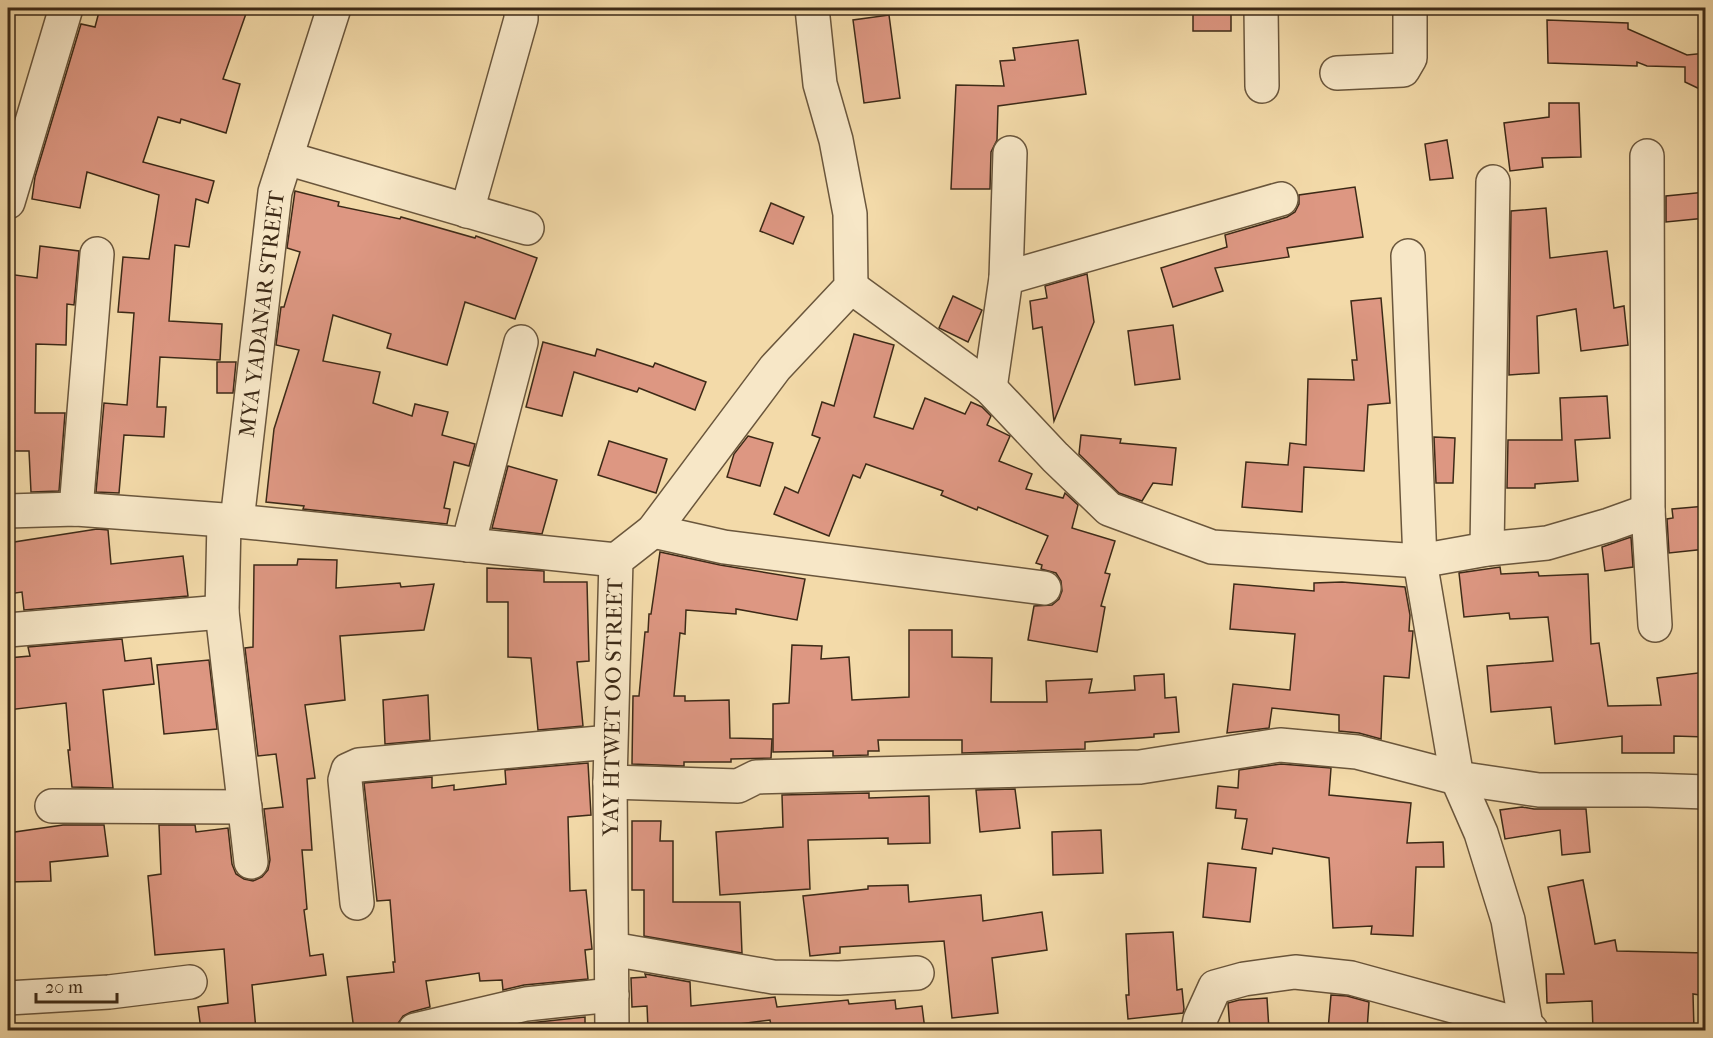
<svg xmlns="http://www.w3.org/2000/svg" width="1713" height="1038" viewBox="0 0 1713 1038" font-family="'IM FELL French Canon',serif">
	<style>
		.building { fill: #dd9782; stroke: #3d2a17; stroke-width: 1.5 }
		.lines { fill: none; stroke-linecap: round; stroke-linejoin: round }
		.minor-casing { stroke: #6a563c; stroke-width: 36 }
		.minor { stroke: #f7e7c7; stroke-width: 33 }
		.labels { text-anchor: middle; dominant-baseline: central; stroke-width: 6; stroke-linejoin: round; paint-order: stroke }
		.street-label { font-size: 22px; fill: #3d2a17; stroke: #f7e7c7 }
	</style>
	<rect width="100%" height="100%" fill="#f3daa9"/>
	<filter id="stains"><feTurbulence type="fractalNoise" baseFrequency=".00333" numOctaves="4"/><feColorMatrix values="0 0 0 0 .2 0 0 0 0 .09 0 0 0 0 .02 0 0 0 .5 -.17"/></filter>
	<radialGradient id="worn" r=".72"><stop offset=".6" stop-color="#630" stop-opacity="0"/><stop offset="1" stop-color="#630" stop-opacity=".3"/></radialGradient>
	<g class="building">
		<path d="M100 8H248L223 79 240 84 226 133 181 119 180 123 158 117 143 162 214 181 208 203 196 199 189 247 175 245 169 321 222 324 220 360 160 357 157 407H166L164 437 124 435 119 493 96 492 104 403 127 405 134 313 118 312 123 257 149 259 159 195 87 172 80 208 32 199 35 177 81 24 95 27Z"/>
		<rect x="1193" y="8" width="38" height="23"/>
		<path d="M889 15 900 98 864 103 853 20Z"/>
		<path d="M1547 20 1628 23V29L1687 55 1706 53V92L1685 82V67L1647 66 1637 62V66L1548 63Z"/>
		<path d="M1078 40 1086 94 998 106 997 140 991 152 990 189H951L956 85 1004 86 1000 61 1015 60 1013 48Z"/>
		<path d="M1549 103H1579L1581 157 1542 158 1543 167 1510 171 1504 123 1549 117Z"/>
		<path d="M1447 140 1453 178 1430 180 1425 144Z"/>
		<path d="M1355 187 1363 237 1287 248 1289 257 1215 268 1223 291 1173 307 1161 268 1227 247 1225 235 1287 217 1295 212 1299 204V195Z"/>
		<path d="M295 191 339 202 338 206 400 219 401 217 475 238 476 236 537 258 515 319 465 302 447 365 387 348 391 334 333 315 323 361 380 372 373 403 412 416 415 404 448 412 442 435 475 444 469 466 454 462 444 508 450 509 447 524 303 509 304 506 266 502 274 429 299 350 276 345 281 307H284L300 252 287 248Z"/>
		<path d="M1706 192V218L1666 222V196Z"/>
		<path d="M771 203 804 217 793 244 760 231Z"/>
		<path d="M1546 208 1550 258 1607 251 1614 308 1624 306 1628 345 1581 351 1576 309 1537 316 1539 373 1509 375 1511 211Z"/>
		<path d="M40 246 79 251 74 305 67 304 66 345 36 344 35 413H65L59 491 31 492 29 451H8V274L37 278Z"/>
		<path d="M1087 274 1094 322 1054 421 1042 327 1033 329 1030 301 1047 298 1045 286Z"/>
		<path d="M953 296 982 310 968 342 939 328Z"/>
		<path d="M1381 298 1390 403 1368 405 1364 471 1304 467 1302 512 1242 507 1246 462 1288 465 1290 443 1306 445 1308 379 1354 380 1352 360H1357L1351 301Z"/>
		<path d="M1173 325 1180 379 1135 385 1128 331Z"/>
		<path d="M854 334 894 345 874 417 913 429 925 398 965 414 971 402 982 407 991 416 987 425 1010 436 999 461 1032 474 1026 489 1063 498 1065 493 1078 505 1072 528 1115 541 1105 573 1110 574 1101 606 1105 607 1097 652 1028 640 1034 606 1052 605 1059 599 1062 591 1061 581 1056 573 1041 569 1042 565 1036 563 1048 536 978 507 977 510 941 495 943 491 866 464 860 478 853 475 829 536 774 514 785 487 798 493 820 438 812 435 822 402 834 406Z"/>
		<path d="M543 342 595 356 597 349 653 367 655 363 706 382 695 410 639 388 637 392 574 372 562 416 526 407Z"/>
		<path d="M217 362H236L233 393H217Z"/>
		<path d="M1607 396 1610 438 1575 440 1578 481 1535 484V488H1507L1508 440H1562L1560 398Z"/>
		<path d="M1081 435 1121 439 1120 443 1176 448 1172 485 1153 483 1142 501 1119 493 1079 454Z"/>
		<path d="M748 436 773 443 760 486 727 477 734 454Z"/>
		<path d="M1434 437 1455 438 1453 483H1436Z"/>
		<path d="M609 441 667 459 656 493 598 475Z"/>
		<path d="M508 466 557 480 542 534 492 528Z"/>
		<path d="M1706 506V549L1669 553 1667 519 1673 518 1672 509Z"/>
		<path d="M97 529 108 530 111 564 183 556 188 596 24 610 22 592 8 594V543Z"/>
		<path d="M1631 537 1633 567 1605 571 1602 547Z"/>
		<path d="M660 552 720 565 805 579 797 620 736 609V614L686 610 685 634 680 633 674 696H685V701L729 700 730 738 772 739 771 758 731 759V762H684V766L632 764 633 696H639L645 632H648L649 614H651Z"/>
		<path d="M298 559 337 560 336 588 400 583 401 587 434 584 424 630 340 636 345 700 305 705 315 778 307 779 312 850H302L307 909 304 910 310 956 323 954 326 975 252 985 256 1030H201L198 1007 228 1003 224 949 155 955 148 876 161 874 159 825H195L196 832 228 828 232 864 236 874 244 879 253 881 262 877 268 870 270 860 264 809 283 807 276 754 258 756 245 648 253 647 254 565H297Z"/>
		<path d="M1500 567 1501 574 1538 572 1539 576 1588 574 1591 644 1599 643 1608 706 1661 705 1657 678 1706 672V737L1674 736V753H1622V736L1555 744 1551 707 1491 712 1487 666 1553 661 1548 617 1510 619 1509 613 1464 617 1459 573Z"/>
		<path d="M487 568 544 571V582H587L589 661 577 662 583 726 538 730 531 658 508 657V602H487Z"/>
		<path d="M1342 582 1405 587 1410 615 1409 631H1413L1409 678 1384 676 1381 739 1359 733 1339 731V715L1272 708 1269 728 1227 733 1233 684 1290 690 1295 634 1230 629 1234 584 1314 591V583Z"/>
		<path d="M909 630H952V657L992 658 991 702H1047L1046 681 1092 679 1089 693 1135 690 1134 676 1164 674 1165 698 1176 697 1179 732 1154 734V737L1085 742V749L962 753V740H878L879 751H868V755L833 756V751L773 752V704L789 703 792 645 822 646 821 659 849 657 852 700 909 697Z"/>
		<path d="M122 639 125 661 151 658 154 684 103 690 113 788 72 787 68 750H70L66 703 8 710V658L30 656 28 647Z"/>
		<path d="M209 660 217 729 164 734 157 665Z"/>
		<path d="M428 695 430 740 385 744 383 700Z"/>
		<path d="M588 763 591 815 568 817 570 891 586 890 592 949 585 950 588 979 524 985 503 990 502 980 480 981 479 973 426 981 430 1007 411 1012 403 1016 397 1025 391 1026V1030H354L347 977 394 972 393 962H395L390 900 377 901 364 783 432 777V788L454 785V790L506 784 505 770Z"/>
		<path d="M1281 764 1331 768 1329 795 1411 803 1407 843 1443 842 1444 867H1416L1413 936 1371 934 1372 926 1333 928 1329 858 1273 848 1272 854 1242 849 1247 819 1235 818 1236 810 1216 808 1218 786 1238 788 1239 770Z"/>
		<path d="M1015 789 1020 828 980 832 976 790Z"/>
		<path d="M869 793V798L929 796 930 843 888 844V838L808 840 810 889 720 895 716 832 783 827 782 795Z"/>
		<path d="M1522 807 1534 809H1586L1590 852 1562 855 1560 830 1505 839 1500 810Z"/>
		<path d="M632 821H661L660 841H673V902H740L742 953 644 936V890H632Z"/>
		<path d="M63 825H104L108 856 50 862 51 881 8 882V833Z"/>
		<path d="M1101 830 1103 873 1053 875 1052 832Z"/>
		<path d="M1208 863 1256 868 1250 922 1203 917Z"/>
		<path d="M1583 880 1595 944 1615 940 1617 951 1706 953V996L1693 994 1694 1030H1657V1027L1593 1030 1592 1001 1547 1003 1546 974H1564L1548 887Z"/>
		<path d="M908 885 909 902 981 895 983 921 1042 912 1047 950 992 958 998 1013 952 1018 944 941 840 947V953L810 956 803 896 868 889V886Z"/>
		<path d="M1173 932 1177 990 1182 989 1184 1009 1183 1013 1128 1019 1126 995H1129L1126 934Z"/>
		<path d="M645 974 690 982 691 1006 775 997 777 1007 848 1000 849 1004 895 1000 896 1009 922 1006 925 1030H772L770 1020 732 1025V1030L648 1029 647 1006 632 1007 631 978 646 977Z"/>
		<path d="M1331 995 1347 996 1369 1002 1367 1030H1328Z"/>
		<path d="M1267 998 1269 1030H1230L1228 1003 1239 1000Z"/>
		<path d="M585 1017V1030H507V1028L529 1023Z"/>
	</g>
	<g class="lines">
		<defs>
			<g id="minor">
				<path d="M1261 8 1262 86"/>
				<path d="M1337 73 1403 70 1410 58V8"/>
				<path d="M1647 156 1648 511 1655 625"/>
				<path d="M286 158 527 228"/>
				<path d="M8 202 66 8"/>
				<path d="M467 211 521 19V8"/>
				<path d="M1408 256 1420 561 1457 778 1481 833 1508 920 1526 1026 1523 1030"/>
				<path d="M1006 278 1010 153"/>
				<path d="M851 287 990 388 1055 457 1109 509 1212 547 1420 561 1487 549 1547 543 1609 525 1648 511"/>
				<path d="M990 388 1006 278 1281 199"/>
				<path d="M76 509 97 254"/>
				<path d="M8 511 76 509 237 521 616 560"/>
				<path d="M224 521 222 612 251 862"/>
				<path d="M237 521 275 192 334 8"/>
				<path d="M653 531 724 547 1044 588"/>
				<path d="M468 545 521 342"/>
				<path d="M1487 549 1493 182"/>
				<path d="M8 630 222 612"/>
				<path d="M610 782 738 786 756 777 1140 767 1280 745 1357 752 1457 778 1539 790H1648L1706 792"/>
				<path d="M52 806 245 807"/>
				<path d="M357 903 345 780 348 770 359 765 610 742"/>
				<path d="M612 949 773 977 839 978 917 973"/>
				<path d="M8 998 109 992 190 982"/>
				<path d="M415 1030 526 1004 612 995"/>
				<path d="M612 1030 610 782 616 560 653 531 775 368 851 287 850 214 836 140 820 84 812 8"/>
				<path d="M1198 1030 1200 1020 1215 987 1244 979 1295 972 1351 978 1526 1026 1531 1030"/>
			</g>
		</defs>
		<use href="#minor" class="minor-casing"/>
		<use href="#minor" class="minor"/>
	</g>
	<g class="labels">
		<g class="street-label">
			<text transform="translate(262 314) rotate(-83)">MYA YADANAR STREET</text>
			<text transform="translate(613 707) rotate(-89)">YAY HTWET OO STREET</text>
		</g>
	</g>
	<rect width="1713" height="1038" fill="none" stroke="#f3daa9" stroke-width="30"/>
	<rect x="9" y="9" width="1695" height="1020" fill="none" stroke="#3d2a17" stroke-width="3"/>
	<rect x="15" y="15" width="1683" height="1008" fill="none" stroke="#3d2a17" stroke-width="1.5"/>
	<path d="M36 993v9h81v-9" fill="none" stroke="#3d2a17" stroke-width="3"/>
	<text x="45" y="993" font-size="18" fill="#3d2a17" stroke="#f7e7c7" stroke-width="4.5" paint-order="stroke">20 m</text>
	<rect width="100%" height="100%" filter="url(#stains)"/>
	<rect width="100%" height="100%" fill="url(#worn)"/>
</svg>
